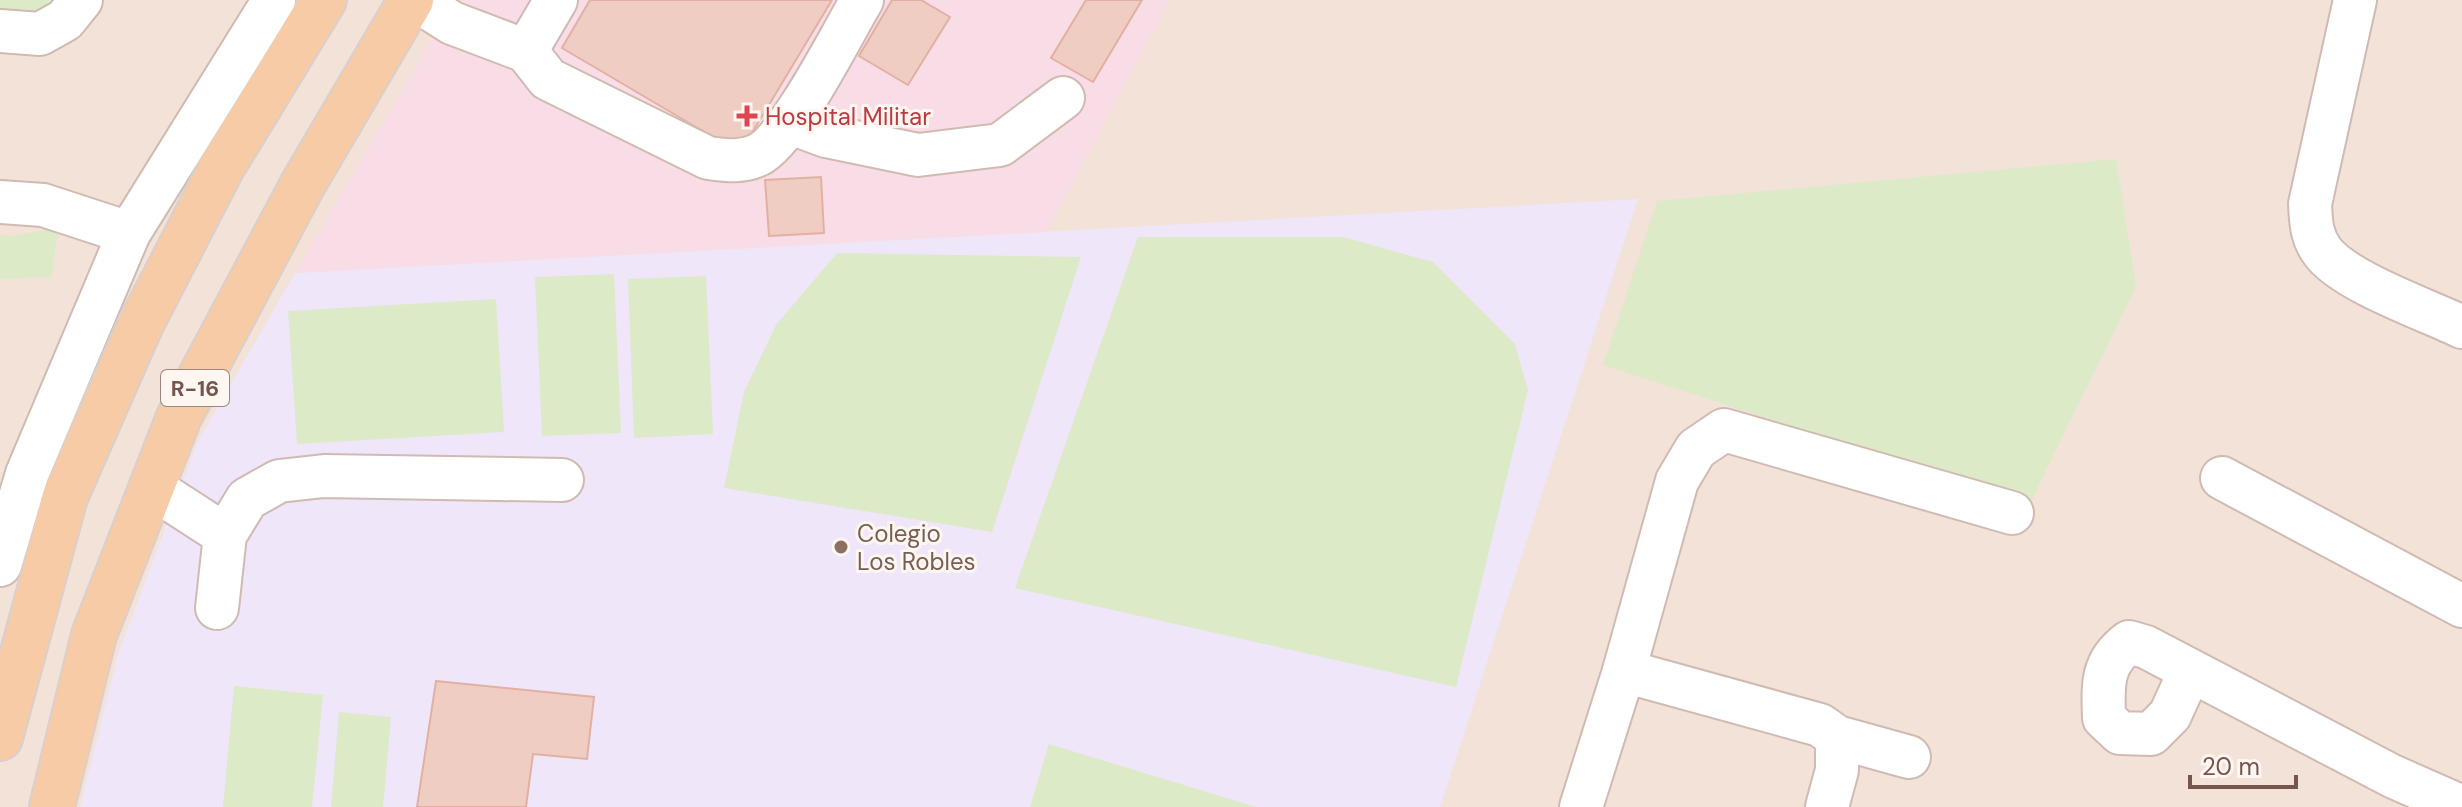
<svg xmlns="http://www.w3.org/2000/svg" width="2462" height="807" viewBox="0 0 2462 807" font-family="'DM Sans',sans-serif">
	<style>
		.residential { fill: #f3e2d8 }
		.education { fill: #efe6f9 }
		.medical { fill: #f9dde6 }
		.green { fill: #dceac8 }
		.building { fill: #f0cdc2; stroke: #e2b0a3; stroke-width: 2 }
		.lines { fill: none; stroke-linecap: round; stroke-linejoin: round }
		.minor-casing { stroke: #d0bab2; stroke-width: 46 }
		.major-casing { stroke: #d9cfcd; stroke-width: 48 }
		.minor { stroke: #fff; stroke-width: 42 }
		.major { stroke: #f7cba6; stroke-width: 44 }
		.health-dot { fill: #e0444e; stroke: #fef6f0; stroke-width: 3 }
		.education-dot { fill: #8d6e63; stroke: #fef6f0; stroke-width: 3 }
		.labels { text-anchor: middle; dominant-baseline: central; stroke-width: 6; stroke-linejoin: round; paint-order: stroke }
		.shield { fill: #fef6f0; stroke: #9f857f; stroke-width: 2 }
		.shield-label { font-size: 22px; font-weight: bold; fill: #76554e }
		.health-label { font-size: 24px; fill: #be3a42; stroke: #fef6f0; text-anchor: start }
		.education-label { font-size: 24px; fill: #785e54; stroke: #fef6f0; text-anchor: start }
	</style>
	<rect width="100%" height="100%" fill="#fcf2ea"/>
	<rect class="residential" x="0" y="0" width="2462" height="807"/>
	<path class="education" d="M1638 199 1440 807H80L118 654 198 441 295 273Z"/>
	<path class="medical" d="M455 0H1170L1046 232 295 273Z"/>
	<g class="green">
		<path d="M0 0H56L45 13 0 10Z"/>
		<path d="M2116 159 2136 287 2030 503 1603 365 1657 201Z"/>
		<path d="M58 227 52 277 0 279V235L13 236Z"/>
		<path d="M1138 237H1343L1433 262 1515 344 1528 390 1456 687 1015 588Z"/>
		<path d="M837 253 1081 257 992 532 724 488 744 392 776 325Z"/>
		<path d="M614 274 621 433 542 436 535 277Z"/>
		<path d="M706 276 713 434 634 438 628 279Z"/>
		<path d="M496 299 504 432 297 444 288 311Z"/>
		<path d="M234 686 323 695 312 807H223Z"/>
		<path d="M339 712 391 717 383 807H331Z"/>
		<path d="M1049 744 1256 807H1030Z"/>
	</g>
	<g class="building">
		<path d="M590 0H832L740 153 562 48Z"/>
		<path d="M892 0H921L950 17 908 85 859 56Z"/>
		<path d="M1086 0H1142L1093 82 1051 58Z"/>
		<path d="M821 177 824 233 769 236 765 180Z"/>
		<path d="M436 681 594 697 587 759 533 754 526 807H417Z"/>
	</g>
	<g class="lines">
		<defs>
			<g id="minor">
				<path d="M416 0 452 23 526 51 548 79 708 158C725 160 741 163 758 155 789 140 842 34 862 0"/>
				<path d="M2355 0 2310 204C2311 221 2311 236 2322 251 2343 281 2427 310 2462 327"/>
				<path d="M0 31 40 34 65 20 81 0"/>
				<path d="M526 51 556 0"/>
				<path d="M791 123 826 136 918 155 1000 145 1063 98"/>
				<path d="M0 202 43 205 129 233"/>
				<path d="M2222 478 2462 606"/>
				<path d="M151 487 225 535"/>
				<path d="M0 565 27 474 129 233 274 0"/>
				<path d="M217 608 225 535 247 499 279 481 324 476 562 480"/>
				<path d="M1624 671 1820 725 1837 737 1909 757"/>
				<path d="M2190 671 2170 715 2151 734 2120 733 2104 718C2103 685 2101 663 2129 642L2146 647 2392 776 2453 803"/>
				<path d="M1581 807 1624 671 1677 481 1696 449 1724 430 2012 513"/>
				<path d="M1827 807 1837 770V737"/>
			</g>
			<g id="major">
				<path d="M0 738 65 497 141 324 222 167 324 0"/>
				<path d="M52 807 94 635 179 417 303 184 411 0"/>
			</g>
		</defs>
		<use href="#minor" class="minor-casing"/>
		<use href="#major" class="major-casing"/>
		<use href="#minor" class="minor"/>
		<use href="#major" class="major"/>
	</g>
	<path class="health-dot" d="M743 104h8v8h8v8h-8v8h-8v-8h-8v-8h8z"/>
	<circle class="education-dot" cx="841" cy="547" r="8"/>
	<g class="labels">
		<rect class="shield" x="161" y="370" width="68" height="36" rx="6"/>
		<g class="shield-label">
			<text x="195" y="388">R-16</text>
		</g>
		<g class="health-label">
			<text x="765" y="116">Hospital Militar</text>
		</g>
		<g class="education-label">
			<text x="857" y="533">Colegio<tspan x="857" dy="28">Los Robles</tspan></text>
		</g>
	</g>
	<path d="M2190 775v12h106v-12" fill="none" stroke="#76554e" stroke-width="4"/>
	<text x="2202" y="775" font-size="24" fill="#76554e" stroke="#fef6f0" stroke-width="6" paint-order="stroke">20 m</text>
</svg>
